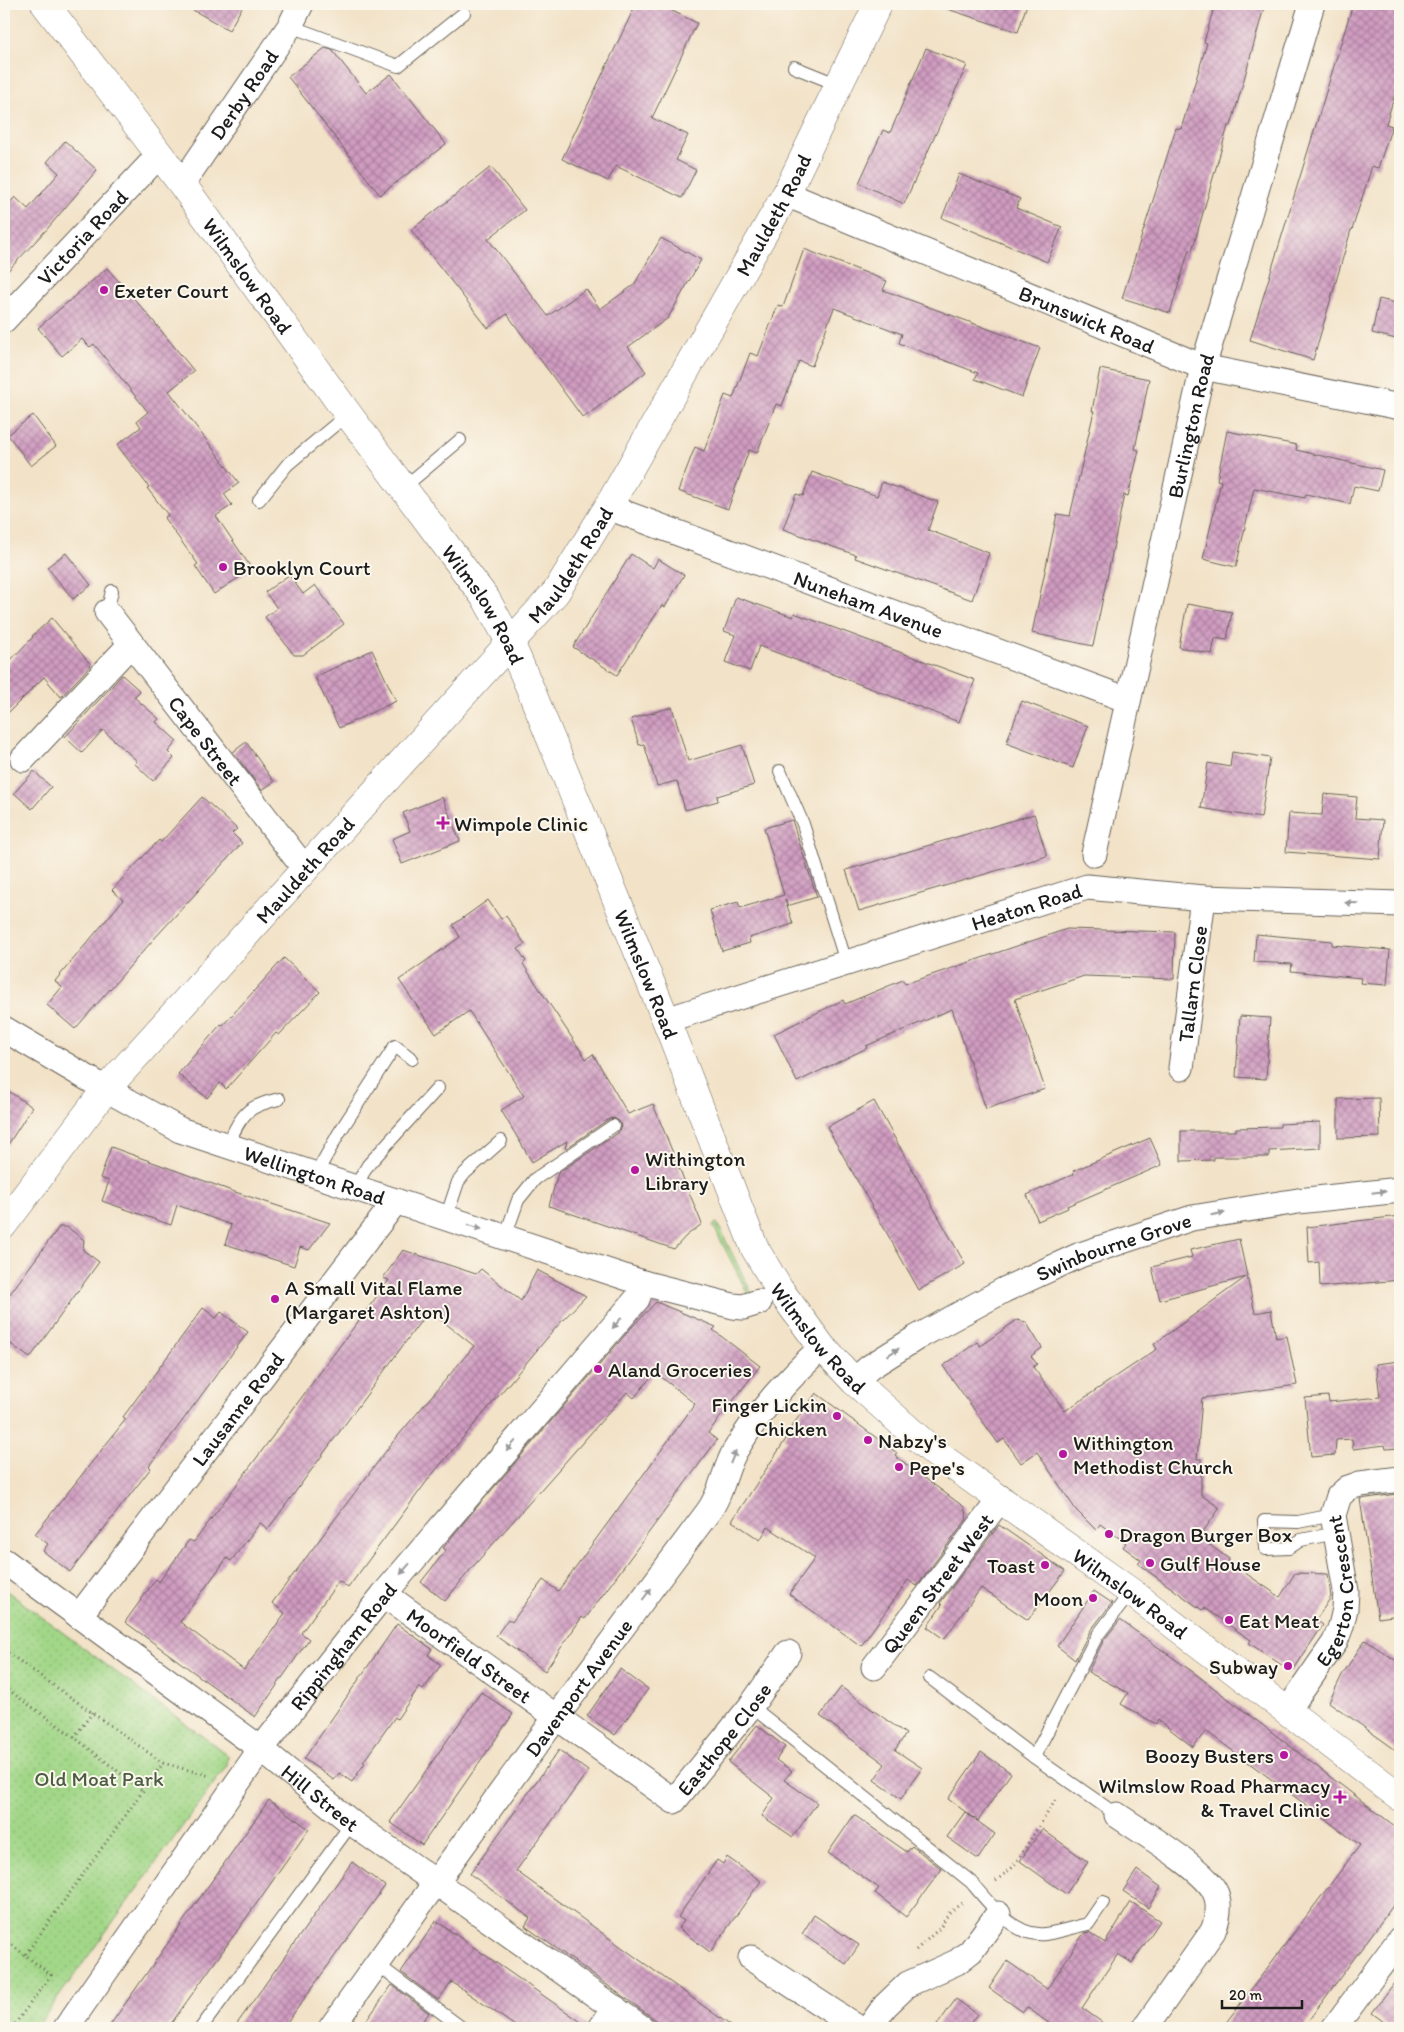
<svg xmlns="http://www.w3.org/2000/svg" width="1404" height="2032" viewBox="0 0 1404 2032" font-family="Itim,sans-serif">
	<style>
		.park { fill: url(#park-dots); stroke: #5f7a52 }
		.building { fill: url(#building-cross-hatch); fill-rule: evenodd }
		.lines { fill: none; stroke-linecap: round; stroke-linejoin: round }
		.lane-casing { stroke: #676158; stroke-width: 14 }
		.street-casing { stroke: #676158; stroke-width: 27 }
		.secondary-casing { stroke: #676158; stroke-width: 29 }
		.path { stroke: #676158; stroke-width: 3; stroke-dasharray: 1 4; stroke-linecap: butt }
		.lane { stroke: #fff; stroke-width: 12 }
		.street { stroke: #fff; stroke-width: 25 }
		.secondary { stroke: #fff; stroke-width: 28 }
		.oneway { fill: #999 }
		.poi-dot { fill: #b5179e; stroke: #fbf7ec; stroke-width: 2 }
		.labels { text-anchor: middle; dominant-baseline: central; stroke-width: 4; stroke-linejoin: round; paint-order: stroke }
		.street-label { font-size: 21px; fill: #1c1c1c; stroke: #fbf7ec }
		.poi-label { font-size: 21px; fill: #1c1c1c; stroke: #fbf7ec; text-anchor: start }
		.park-label { font-size: 21px; fill: #4b5d42; stroke: #fbf7ec }
	</style>
	<defs>
		<pattern id="park-dots" width="8" height="8" patternUnits="userSpaceOnUse" patternTransform="scale(1.25)"><rect width="8" height="8" fill="#a2d788"/><path d="M2 2h.1M6 6h.1" fill="none" stroke="#8bb875" stroke-width="1.8" stroke-linecap="round"/></pattern>
		<pattern id="building-cross-hatch" width="8" height="8" patternUnits="userSpaceOnUse" patternTransform="scale(1.25)"><rect width="8" height="8" fill="#d09cc1"/><path d="M0 0l8 8M0 8l8-8" fill="none" stroke="#a87e9c"/></pattern>
	</defs>
	<rect width="100%" height="100%" fill="#fbf7ec"/>
	<filter id="ink" filterUnits="userSpaceOnUse"><feTurbulence type="fractalNoise" baseFrequency=".02" numOctaves="2"/><feDisplacementMap in="SourceGraphic" scale="10" xChannelSelector="R" yChannelSelector="G"/><feConvolveMatrix kernelMatrix="1 2 1 2 8 2 1 2 1" color-interpolation-filters="sRGB"/></filter>
	<filter id="wash" filterUnits="userSpaceOnUse"><feTurbulence type="fractalNoise" baseFrequency=".0096" numOctaves="4" result="noise"/><feDisplacementMap in="SourceGraphic" scale="20" xChannelSelector="R" yChannelSelector="G"/><feGaussianBlur stdDeviation="1.12" result="paint"/><feColorMatrix in="noise" values="0 0 0 0 0 0 0 0 0 0 0 0 0 0 0 0 0 1.4 0 .05"/><feComposite in="paint" operator="in"/></filter>
	<g filter="url(#wash)">
		<rect width="100%" height="100%" fill="#f2e2c7"/>
		<g class="park">
			<path d="M717 1223 752 1294 749 1296 713 1225Z"/>
			<path d="M4 1589 225 1753 228 1756 227 1765 36 2028H4Z"/>
		</g>
		<g id="blocks">
			<g class="building">
				<path d="M182 4H244L229 30Z"/>
				<path d="M636 4H658L697 23 652 118 688 135 676 160 696 170 682 198 616 166 608 181 562 159Z"/>
				<path d="M945 4H1027L1018 32 944 8Z"/>
				<path d="M1215 4H1265L1231 126H1228L1192 251 1189 250 1170 313 1122 298 1176 128 1181 129 1207 43 1204 42Z"/>
				<path d="M1353 4H1400V77L1386 124 1392 126 1378 168 1372 166 1352 230H1351L1313 360 1250 340Z"/>
				<path d="M325 48 332 50 366 93 391 74 446 144 380 195 288 77Z"/>
				<path d="M926 48 967 65 904 204 859 183 883 130 890 133Z"/>
				<path d="M65 141 97 170 48 228 4 275V209L15 197 28 209 59 173 47 162Z"/>
				<path d="M491 167 525 210 488 239 548 316 586 289 600 309 634 285 661 238 701 260 668 318 628 347 646 372 583 418 507 314 488 328 411 230Z"/>
				<path d="M959 174 1020 199 1016 208 1062 227 1047 262 942 218Z"/>
				<path d="M804 249 887 281 883 290 1040 348 1022 397 975 379 978 373 899 343 902 334 834 308 812 366 799 361 782 406 776 404 757 453 749 450 728 509 678 491 695 447 704 451 725 395 733 398 750 353 758 356 778 305 783 307Z"/>
				<path d="M107 268 150 317 194 371 169 391 239 483 224 494 232 505 216 516 252 569 214 594 195 566 198 564 164 518 168 515 147 488 149 487 117 445 141 427 137 421 148 412 94 344 90 347 82 339 62 356 38 328Z"/>
				<path d="M1379 299 1400 304V340L1372 333Z"/>
				<path d="M1100 369 1149 379 1135 449 1139 450 1128 496 1124 495 1093 646 1032 633 1057 514 1070 516 1094 411H1092Z"/>
				<path d="M33 415 56 446 31 466 8 435Z"/>
				<path d="M1227 431 1297 445 1296 450 1383 470 1378 491 1354 486 1350 504 1306 494 1305 498 1254 488 1236 567 1203 559 1221 481 1217 480Z"/>
				<path d="M812 472 877 496 882 482 938 502 928 530 989 553 972 600 855 558 856 555 783 529 796 494 803 496Z"/>
				<path d="M66 553 91 585 73 599 47 567Z"/>
				<path d="M631 554 653 568 658 559 684 575 665 607 662 605 617 675 573 647Z"/>
				<path d="M289 575 303 594 315 585 344 624 303 655H294L265 617 277 608 265 592Z"/>
				<path d="M736 597 793 617 794 613 975 680 959 722 759 646 750 671 725 662 735 635 724 631Z"/>
				<path d="M1187 604 1232 612 1227 640 1215 638 1212 654 1179 647Z"/>
				<path d="M52 618 91 665 61 697 44 677 4 717V667L33 637 32 636Z"/>
				<path d="M372 650 396 701 339 728 315 677Z"/>
				<path d="M122 675 140 691 134 697 159 719 156 722 177 741 168 752 174 758 153 781 135 764 137 761 103 730 82 753 65 737Z"/>
				<path d="M1022 701 1088 726 1073 768 1006 743Z"/>
				<path d="M672 707 688 761 742 745 754 785 717 796 718 801 685 810 677 781 657 786 644 744 639 745 631 719Z"/>
				<path d="M246 742 274 782 262 790 233 752Z"/>
				<path d="M1232 752 1270 758 1261 818 1201 808 1208 763 1230 767Z"/>
				<path d="M34 771 51 787 32 809 14 793Z"/>
				<path d="M1324 794 1357 797 1355 818 1383 820 1380 859 1286 852 1289 813 1322 815Z"/>
				<path d="M202 797 237 829 232 833 242 843 153 940 75 1029 47 1005 62 987 55 981 123 900 112 890 159 840 161 842Z"/>
				<path d="M442 797 460 841 402 864 392 839 410 831 403 813Z"/>
				<path d="M1034 814 1047 856 859 911 846 870Z"/>
				<path d="M792 820 817 897 787 906 785 899 793 924 749 938 750 943 722 951 710 910 738 902 740 908 784 895 764 828Z"/>
				<path d="M488 900 501 919 506 916 525 944 518 949 526 961 523 964 586 1059 593 1054 628 1114 653 1104 702 1224 686 1236 674 1249 549 1206 558 1173 618 1133 621 1126 619 1121 613 1118 609 1119 565 1149 567 1141 532 1162 501 1110 524 1096 469 1011 436 1034 399 980 460 937 453 925Z"/>
				<path d="M1067 929 1175 932 1174 979 1084 976 1015 999 1045 1089 986 1109 952 1009 866 1046 867 1048 797 1082 774 1034 843 1000 845 1004 903 980 905 984Z"/>
				<path d="M1256 934 1332 941V945L1390 950 1387 985 1360 983 1361 978 1291 971 1292 964 1254 962Z"/>
				<path d="M284 958 320 992 279 1035 276 1033 226 1089 220 1083 207 1098 178 1074 221 1024 223 1025Z"/>
				<path d="M1240 1016 1270 1018 1266 1079 1236 1077Z"/>
				<path d="M4 1088 32 1107 4 1151Z"/>
				<path d="M1379 1098 1380 1137 1338 1138V1099Z"/>
				<path d="M874 1101 965 1264 919 1290 827 1127Z"/>
				<path d="M1320 1122V1148L1269 1151V1157H1214V1160L1181 1161V1131H1236V1128L1280 1127V1124Z"/>
				<path d="M1150 1138 1162 1165 1067 1206 1068 1208 1038 1221 1027 1195 1074 1174 1073 1171Z"/>
				<path d="M111 1147 232 1191 330 1223 309 1250 300 1247 294 1266 225 1244 231 1225 177 1205 171 1225 102 1201 109 1181 100 1178Z"/>
				<path d="M1400 1216V1280L1320 1287 1319 1262 1309 1263 1307 1227Z"/>
				<path d="M59 1227H67L84 1240 83 1250 99 1262 30 1358 4 1339V1302Z"/>
				<path d="M1239 1239 1255 1313 1271 1310 1276 1338 1287 1336 1297 1385 1202 1398 1197 1459H1201V1495L1220 1508 1199 1537 1229 1559 1228 1561 1280 1597 1295 1573 1328 1574 1331 1597 1316 1620 1323 1625 1292 1672 1249 1643 1251 1640 1204 1608 1202 1610 1138 1564 1141 1560 1123 1547 1126 1543 1100 1524 1096 1530 1076 1510 1037 1452 1021 1463 1004 1439 998 1443 943 1366 977 1342 980 1346 1017 1320 1026 1322 1042 1348 1031 1356 1037 1364 1033 1367 1065 1411 1157 1349 1154 1344 1246 1277 1160 1300 1152 1267 1192 1257 1190 1250Z"/>
				<path d="M403 1250 476 1274 481 1269 521 1301 537 1270 586 1296 559 1324 430 1477 348 1588 339 1581 301 1633 309 1639 255 1717 125 1622 156 1579 159 1582 189 1540 194 1542 389 1280 383 1278ZM429 1310 474 1346 392 1443 272 1603 285 1613 244 1670 180 1622 227 1558 231 1561 260 1523 268 1529Z"/>
				<path d="M656 1302 716 1327 713 1330 760 1366 708 1433 717 1440 585 1619 582 1617 545 1671 496 1636 508 1619 512 1622 543 1580 558 1591 695 1404 655 1372 634 1398 627 1392 470 1570 445 1601 421 1582 446 1550 443 1548 459 1528 632 1327Z"/>
				<path d="M203 1308 216 1318 221 1312 248 1332 149 1466 151 1468 70 1572 43 1551 48 1544 35 1534 126 1419 123 1417Z"/>
				<path d="M1400 1361V1448L1386 1449 1385 1445 1353 1449 1352 1439 1336 1440 1335 1455 1311 1457 1305 1398 1328 1396 1329 1402 1380 1397 1376 1364Z"/>
				<path d="M816 1393 897 1453 895 1456 964 1507 967 1519 917 1586 908 1580 861 1646 789 1594 815 1558 768 1527 760 1540 732 1521 786 1439 784 1437Z"/>
				<path d="M1397 1494 1400 1510V1615L1378 1618 1360 1499Z"/>
				<path d="M999 1525 1065 1571 1028 1620 981 1588 944 1639 927 1627 942 1605 940 1603Z"/>
				<path d="M1094 1591 1112 1603 1090 1631 1075 1660 1057 1646Z"/>
				<path d="M1120 1620 1193 1672 1400 1830V1896L1303 2028H1222L1360 1845 1206 1731 1193 1747 1158 1720 1156 1724 1121 1704 1128 1693 1088 1672 1104 1640Z"/>
				<path d="M397 1624 432 1649 428 1655 441 1665 423 1690 419 1687 397 1719 395 1717 363 1762 365 1763 352 1782 339 1773 334 1780 304 1759Z"/>
				<path d="M1365 1640 1400 1663V1753L1329 1702 1342 1675Z"/>
				<path d="M620 1669 648 1689 615 1735 587 1716Z"/>
				<path d="M841 1687 906 1734 895 1750 922 1768 901 1799 874 1780 885 1764 820 1716Z"/>
				<path d="M481 1692 513 1714 422 1845 390 1822Z"/>
				<path d="M757 1725 785 1747 776 1760 792 1771 784 1780 817 1803 793 1837 762 1816 774 1798 728 1762Z"/>
				<path d="M559 1750 588 1771 516 1871 734 2028H667L525 1926 530 1918 470 1874Z"/>
				<path d="M981 1752 1011 1773 978 1821 948 1799Z"/>
				<path d="M269 1800 309 1829 286 1862 168 2028H108Z"/>
				<path d="M965 1812 995 1834 978 1859 947 1837Z"/>
				<path d="M854 1815 907 1852 912 1846 942 1869 906 1917 875 1893 879 1888 828 1853Z"/>
				<path d="M1042 1829 1088 1862 1066 1894 1020 1861Z"/>
				<path d="M727 1857 761 1881 710 1952 678 1928 684 1921 678 1917 717 1860 723 1864Z"/>
				<path d="M352 1862 385 1886 294 2013 283 2028H234Z"/>
				<path d="M1137 1870 1161 1887 1148 1908 1123 1891Z"/>
				<path d="M1131 1902 1160 1921 1132 1963 1118 1954 1082 2008 1110 2028H1055L1027 2007 1023 2012 989 1988 1007 1961 1047 1989 1084 1933 1089 1932 1105 1943Z"/>
				<path d="M814 1915 859 1945 846 1964 802 1934Z"/>
				<path d="M436 1921 587 2026V2028H518L452 1982 438 2000 401 1972Z"/>
				<path d="M1400 1975V2028H1392L1372 2013Z"/>
				<path d="M392 1985 429 2013 417 2028H361Z"/>
				<path d="M956 1999 977 2014 967 2028H935Z"/>
			</g>
		</g>
	</g>
	<g filter="url(#ink)">
		<use href="#blocks" fill-opacity="0" stroke="#676158" stroke-width="1"/>
		<g class="lines">
			<defs>
				<g id="lane">
					<path d="M290 26 398 66 464 13"/>
					<path d="M794 67 839 85"/>
					<path d="M403 488 460 440"/>
					<path d="M259 500 287 465 348 414"/>
					<path d="M107 612 112 591"/>
					<path d="M780 771 803 824 846 962"/>
					<path d="M227 1145C243 1114 244 1107 279 1099"/>
					<path d="M316 1174 339 1133 395 1046 412 1059"/>
					<path d="M355 1187 368 1165 438 1088"/>
					<path d="M446 1218 458 1182 465 1173 501 1141"/>
					<path d="M505 1237 518 1200 535 1179 613 1126"/>
					<path d="M1333 1515 1298 1522 1264 1521 1266 1549 1289 1548 1301 1540 1336 1533"/>
					<path d="M930 1678 1034 1757 1117 1815"/>
					<path d="M751 1706 971 1882C988 1902 1015 1938 1045 1934 1060 1932 1074 1927 1088 1924L1103 1902"/>
					<path d="M1034 1757 1097 1636 1131 1592"/>
					<path d="M377 1964 462 2028"/>
					<path d="M201 2028 352 1823"/>
				</g>
				<g id="street">
					<path id="s1" d="M182 184 290 26 301 4"/>
					<path id="s2" d="M786 194 1203 367 1400 407"/>
					<path id="s3" d="M4 320 160 154"/>
					<path id="s4" d="M608 507 1128 700"/>
					<path id="s5" d="M107 612 305 869"/>
					<path d="M23 759 131 644"/>
					<path id="s6" d="M1094 854 1203 367 1312 4"/>
					<path id="s7" d="M666 1020 1087 887 1203 898 1400 904"/>
					<path id="s8" d="M4 1029 106 1089 180 1130 643 1283 733 1306 743 1307 759 1302"/>
					<path id="s9" d="M1181 1068 1203 898"/>
					<path id="s10" d="M854 1381 870 1367 916 1338 1004 1290 1080 1255 1192 1218 1298 1201 1400 1190"/>
					<path id="s11" d="M4 1561 261 1749 352 1823 642 2028"/>
					<path id="s12" d="M384 1594 674 1801 751 1706 788 1653"/>
					<path id="s13" d="M79 1616 396 1201"/>
					<path id="s14" d="M874 1667 1001 1498"/>
					<path id="s15" d="M1288 1710 1335 1642 1341 1626 1345 1609 1346 1591 1333 1515 1339 1496 1348 1488 1360 1484 1400 1479"/>
					<path d="M1117 1815C1140 1831 1201 1867 1214 1890 1221 1902 1218 1918 1213 1931L1145 2028"/>
					<path d="M751 1958 858 2028"/>
					<path id="s16" d="M66 2028 261 1749 384 1594 637 1299 643 1283"/>
					<path id="s17" d="M331 2028C455 1855 580 1683 708 1512 722 1494 724 1470 735 1451 759 1410 788 1379 822 1347"/>
					<path d="M601 2028 615 2008"/>
					<path d="M869 2028 885 2006 908 1984 957 1962 971 1951 998 1914"/>
					<path d="M1334 2028 1400 1939"/>
				</g>
				<g id="secondary">
					<path id="s18" d="M45 4 182 184 348 414 486 599 510 642 530 688 666 1020 754 1247 779 1289 822 1347 854 1381 935 1453 1131 1592 1400 1797"/>
					<path id="s19" d="M4 1224 106 1089 556 592 608 507 786 194 878 4"/>
				</g>
			</defs>
			<use href="#lane" class="lane-casing"/>
			<use href="#street" class="street-casing"/>
			<use href="#secondary" class="secondary-casing"/>
			<g class="path">
				<path d="M4 1650 163 1763 210 1776"/>
				<path d="M4 1687 74 1737 142 1790"/>
				<path d="M74 1737 93 1712"/>
				<path d="M996 1881 1013 1867 1057 1798"/>
				<path d="M4 1939 25 1955"/>
				<path d="M916 1950 940 1928 949 1913 963 1902"/>
				<path d="M12 2028 51 1975 25 1955 163 1763"/>
			</g>
			<use href="#lane" class="lane"/>
			<use href="#street" class="street"/>
			<use href="#secondary" class="secondary"/>
		</g>
		<defs><path id="oneway-solid" d="M-6-.8H1V-3.2L6.5 0L1 3.2V.8H-6Z" transform="scale(1.25)"/></defs>
		<g class="oneway">
			<use href="#oneway-solid" transform="translate(1352 903) rotate(-178)"/>
			<use href="#oneway-solid" transform="translate(1379 1192) rotate(-6)"/>
			<use href="#oneway-solid" transform="translate(1218 1214) rotate(-9)"/>
			<use href="#oneway-solid" transform="translate(475 1227) rotate(18)"/>
			<use href="#oneway-solid" transform="translate(617 1323) rotate(131)"/>
			<use href="#oneway-solid" transform="translate(893 1352) rotate(-32)"/>
			<use href="#oneway-solid" transform="translate(511 1446) rotate(131)"/>
			<use href="#oneway-solid" transform="translate(733 1457) rotate(-67)"/>
			<use href="#oneway-solid" transform="translate(405 1569) rotate(131)"/>
			<use href="#oneway-solid" transform="translate(647 1594) rotate(-53)"/>
		</g>
	</g>
	<g class="poi-dot">
		<circle cx="104" cy="290" r="5"/>
		<circle cx="223" cy="567" r="5"/>
		<path d="M440.5 815.5h5v5h5v5h-5v5h-5v-5h-5v-5h5z"/>
		<circle cx="635" cy="1170" r="5"/>
		<circle cx="275" cy="1299" r="5"/>
		<circle cx="598" cy="1369" r="5"/>
		<circle cx="837" cy="1416" r="5"/>
		<circle cx="868" cy="1440" r="5"/>
		<circle cx="1063" cy="1454" r="5"/>
		<circle cx="899" cy="1467" r="5"/>
		<circle cx="1109" cy="1534" r="5"/>
		<circle cx="1150" cy="1563" r="5"/>
		<circle cx="1045" cy="1565" r="5"/>
		<circle cx="1093" cy="1598" r="5"/>
		<circle cx="1229" cy="1620" r="5"/>
		<circle cx="1288" cy="1666" r="5"/>
		<circle cx="1284" cy="1755" r="5"/>
		<path d="M1337.5 1789.5h5v5h5v5h-5v5h-5v-5h-5v-5h5z"/>
	</g>
	<g class="labels">
		<g class="street-label">
			<text stroke="none"><textPath href="#s1" startOffset="109">Derby Road</textPath></text>
			<text stroke="none"><textPath href="#s19" startOffset="1275">Mauldeth Road</textPath></text>
			<text stroke="none"><textPath href="#s3" startOffset="114">Victoria Road</textPath></text>
			<text stroke="none"><textPath href="#s18" startOffset="339">Wilmslow Road</textPath></text>
			<text stroke="none"><textPath href="#s2" startOffset="326">Brunswick Road</textPath></text>
			<text stroke="none"><textPath href="#s6" startOffset="439">Burlington Road</textPath></text>
			<text stroke="none"><textPath href="#s19" startOffset="870">Mauldeth Road</textPath></text>
			<text stroke="none"><textPath href="#s4" startOffset="278">Nuneham Avenue</textPath></text>
			<text stroke="none"><textPath href="#s18" startOffset="744">Wilmslow Road</textPath></text>
			<text stroke="none"><textPath href="#s5" startOffset="162">Cape Street</textPath></text>
			<text stroke="none"><textPath href="#s19" startOffset="465">Mauldeth Road</textPath></text>
			<text stroke="none"><textPath href="#s7" startOffset="378">Heaton Road</textPath></text>
			<text stroke="none"><textPath href="#s18" startOffset="1149">Wilmslow Road</textPath></text>
			<text stroke="none"><textPath href="#s9" startOffset="85">Tallarn Close</textPath></text>
			<text stroke="none"><textPath href="#s8" startOffset="345">Wellington Road</textPath></text>
			<text stroke="none"><textPath href="#s10" startOffset="294">Swinbourne Grove</textPath></text>
			<text stroke="none"><textPath href="#s18" startOffset="1554">Wilmslow Road</textPath></text>
			<text stroke="none"><textPath href="#s13" startOffset="261">Lausanne Road</textPath></text>
			<text stroke="none"><textPath href="#s14" startOffset="105">Queen Street West</textPath></text>
			<text stroke="none"><textPath href="#s15" startOffset="134">Egerton Crescent</textPath></text>
			<text stroke="none"><textPath href="#s18" startOffset="1959">Wilmslow Road</textPath></text>
			<text stroke="none"><textPath href="#s16" startOffset="472">Rippingham Road</textPath></text>
			<text stroke="none"><textPath href="#s12" startOffset="105">Moorfield Street</textPath></text>
			<text stroke="none"><textPath href="#s17" startOffset="421">Davenport Avenue</textPath></text>
			<text stroke="none"><textPath href="#s12" startOffset="436">Easthope Close</textPath></text>
			<text stroke="none"><textPath href="#s11" startOffset="395">Hill Street</textPath></text>
		</g>
		<g class="poi-label">
			<text x="114" y="290">Exeter Court</text>
			<text x="233" y="567">Brooklyn Court</text>
			<text x="454" y="823">Wimpole Clinic</text>
			<text x="645" y="1158">Withington<tspan x="645" dy="24">Library</tspan></text>
			<text x="285" y="1287">A Small Vital Flame<tspan x="285" dy="24">(Margaret Ashton)</tspan></text>
			<text x="608" y="1369">Aland Groceries</text>
			<text x="827" y="1404" text-anchor="end">Finger Lickin<tspan x="827" dy="24">Chicken</tspan></text>
			<text x="878" y="1440">Nabzy's</text>
			<text x="1073" y="1442">Withington<tspan x="1073" dy="24">Methodist Church</tspan></text>
			<text x="909" y="1467">Pepe's</text>
			<text x="1119" y="1534">Dragon Burger Box</text>
			<text x="1160" y="1563">Gulf House</text>
			<text x="1035" y="1565" text-anchor="end">Toast</text>
			<text x="1083" y="1598" text-anchor="end">Moon</text>
			<text x="1239" y="1620">Eat Meat</text>
			<text x="1278" y="1666" text-anchor="end">Subway</text>
			<text x="1274" y="1755" text-anchor="end">Boozy Busters</text>
			<text x="1330" y="1785" text-anchor="end">Wilmslow Road Pharmacy<tspan x="1330" dy="24">&amp; Travel Clinic</tspan></text>
		</g>
		<g class="park-label">
			<text x="99" y="1778">Old Moat Park</text>
		</g>
	</g>
	<rect width="1404" height="2032" fill="none" stroke="#fbf7ec" stroke-width="20"/>
	<path d="M1222 2000v8h80v-8" fill="none" stroke="#1c1c1c" stroke-width="2.5"/>
	<text x="1229" y="2000" font-size="15" fill="#1c1c1c" stroke="#fbf7ec" stroke-width="4" paint-order="stroke">20 m</text>
</svg>
